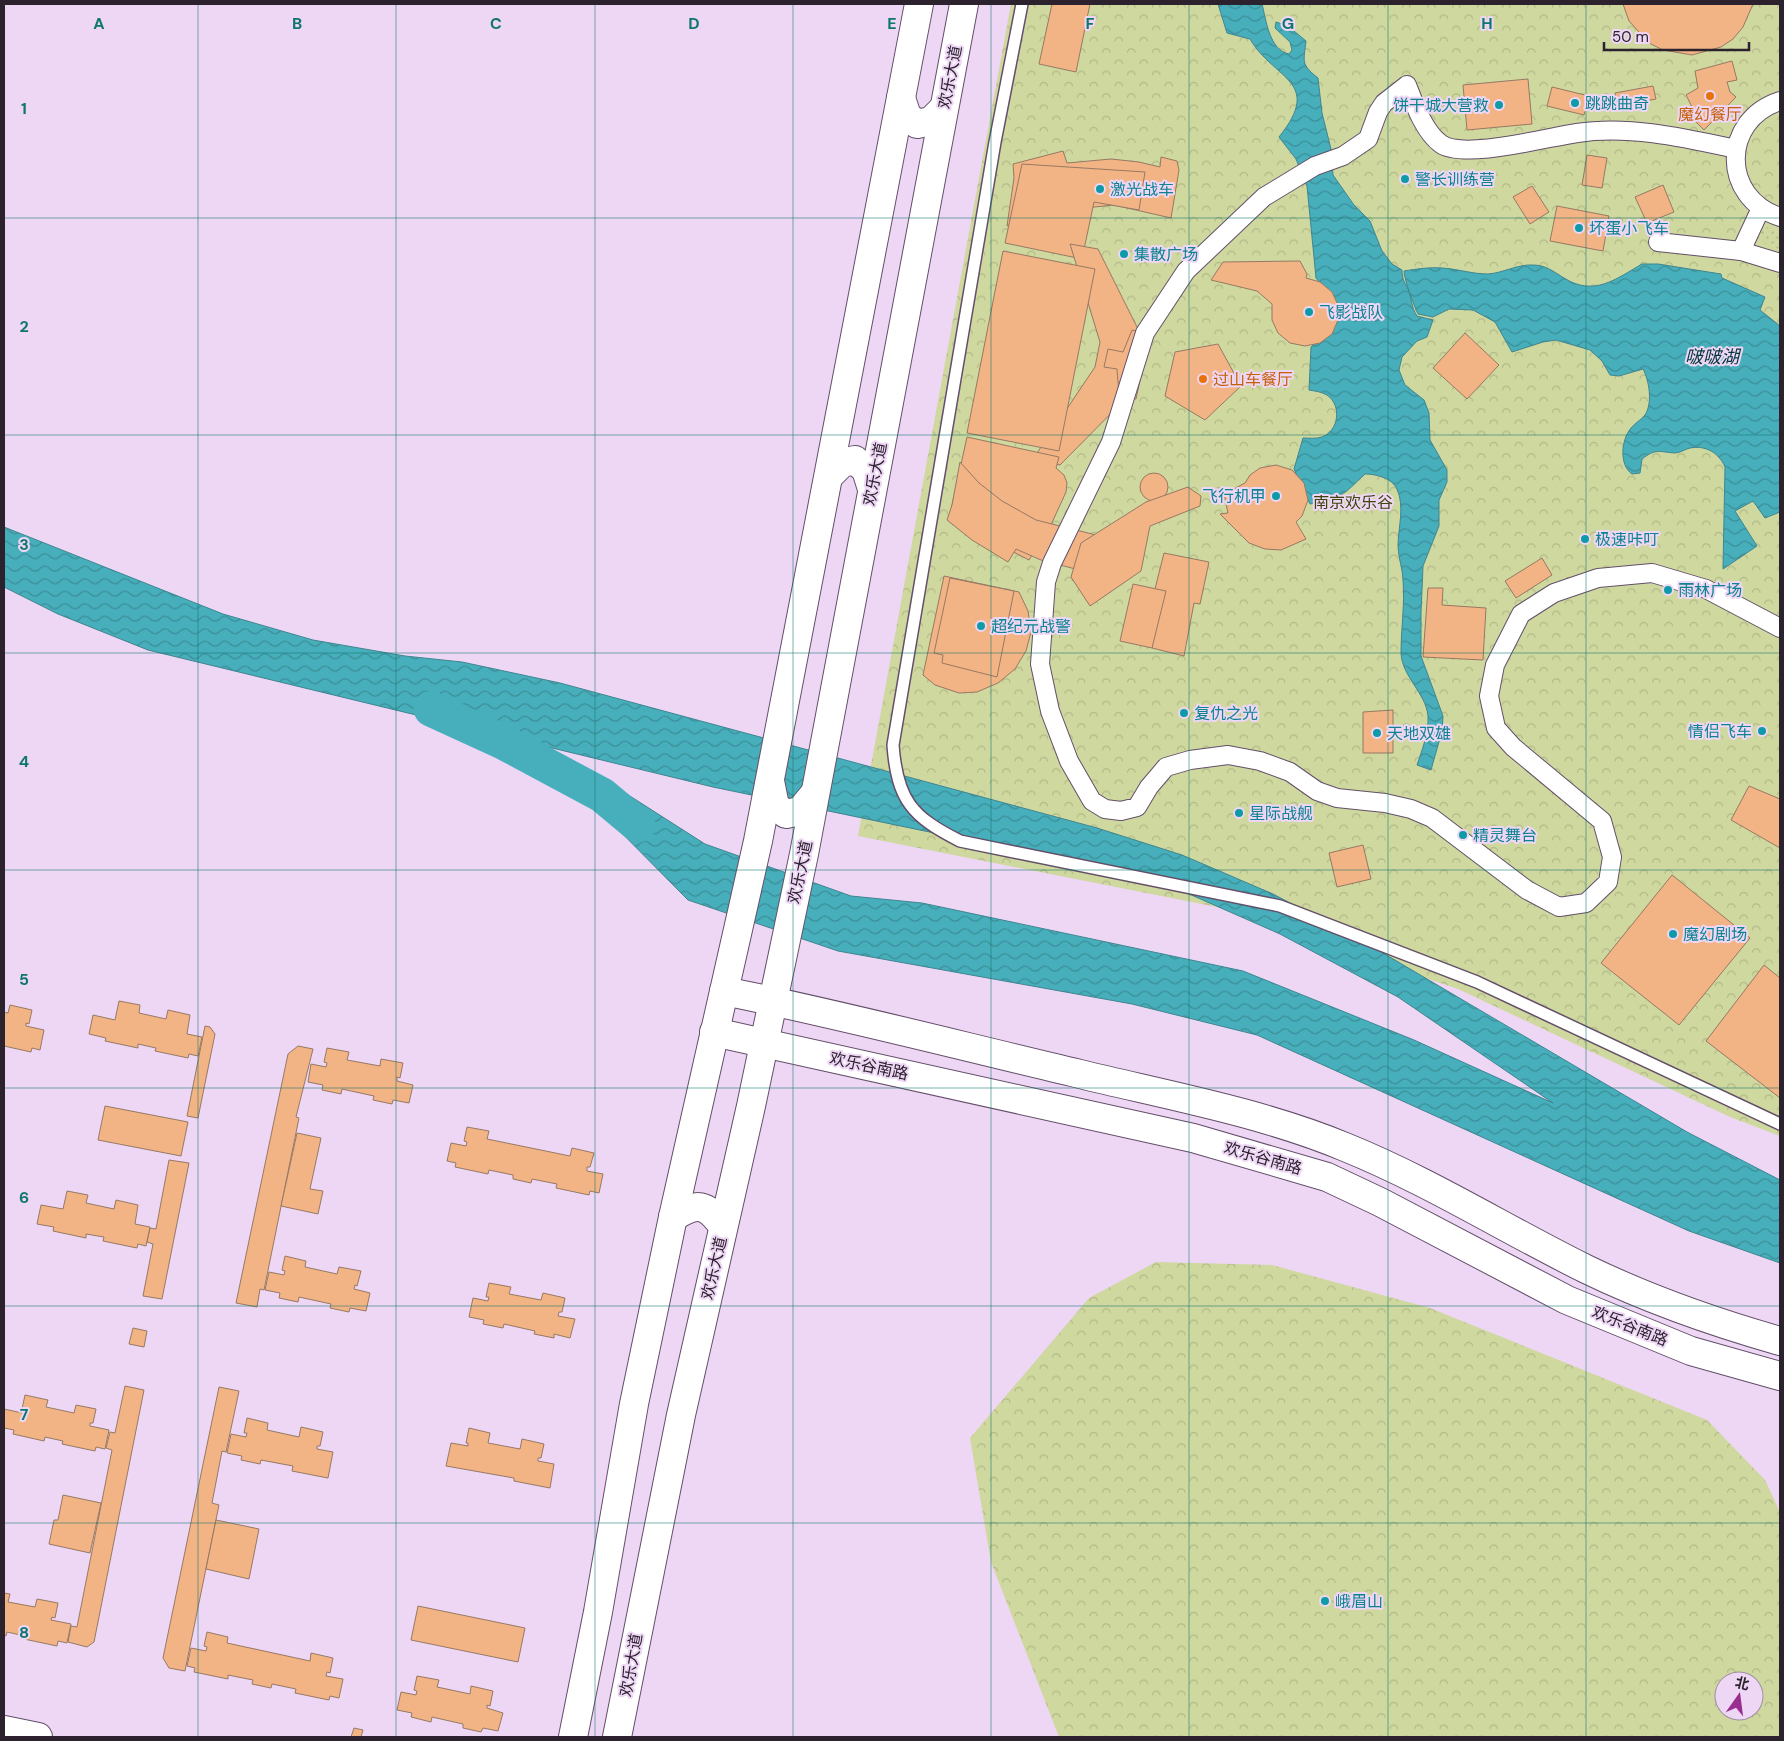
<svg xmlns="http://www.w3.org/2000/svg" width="1784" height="1741" viewBox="0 0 1784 1741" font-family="'DM Sans','Noto Sans SC',sans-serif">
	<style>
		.forest { fill: url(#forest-crowns); fill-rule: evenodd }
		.garden { fill: url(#garden-dots) }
		.water { fill: url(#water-waves); stroke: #3f8590 }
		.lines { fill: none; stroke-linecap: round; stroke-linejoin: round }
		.river { stroke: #47afbb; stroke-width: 35 }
		.building { fill: #f3b485; stroke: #967964 }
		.service-casing { stroke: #634f69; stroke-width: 14 }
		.pedestrian-casing { stroke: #634f69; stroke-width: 20 }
		.tertiary-casing { stroke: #634f69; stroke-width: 30 }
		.secondary-casing { stroke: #634f69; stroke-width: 30 }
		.service { stroke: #fff; stroke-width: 11 }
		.pedestrian { stroke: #fff; stroke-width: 18 }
		.tertiary { stroke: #fff; stroke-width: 28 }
		.secondary { stroke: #fff; stroke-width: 28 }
		.grid { fill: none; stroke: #0f766e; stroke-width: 1; stroke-opacity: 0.55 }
		.food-dot { fill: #e8710a; stroke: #eed6f5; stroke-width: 2 }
		.culture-dot { fill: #0f9aa8; stroke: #eed6f5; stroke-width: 2 }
		.labels { text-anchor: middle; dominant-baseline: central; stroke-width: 4; stroke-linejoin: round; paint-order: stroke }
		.street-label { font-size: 16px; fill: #2b222d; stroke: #eed6f5 }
		.culture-label { font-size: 16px; fill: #0d838f; stroke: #eed6f5; text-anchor: start }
		.food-label { font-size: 16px; fill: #c56008; stroke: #eed6f5 }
		.park-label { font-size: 16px; fill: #3d430a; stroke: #eed6f5 }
		.water-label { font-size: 18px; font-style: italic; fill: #01353a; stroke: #eed6f5 }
		.grid-label { font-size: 16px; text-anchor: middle; font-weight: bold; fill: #0f766e; stroke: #eed6f5; stroke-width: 4; stroke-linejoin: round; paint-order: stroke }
	</style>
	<defs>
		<pattern id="forest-crowns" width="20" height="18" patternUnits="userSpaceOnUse" patternTransform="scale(1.25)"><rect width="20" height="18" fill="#cfd89e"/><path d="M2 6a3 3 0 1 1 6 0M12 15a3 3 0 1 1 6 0" fill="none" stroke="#b2b988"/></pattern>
		<pattern id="garden-dots" width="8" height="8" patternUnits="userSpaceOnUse" patternTransform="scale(1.25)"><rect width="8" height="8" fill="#cfd89e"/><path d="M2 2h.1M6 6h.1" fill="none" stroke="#b2b988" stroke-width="1.8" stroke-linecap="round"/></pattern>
		<pattern id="water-waves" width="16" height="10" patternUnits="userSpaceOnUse" patternTransform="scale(1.25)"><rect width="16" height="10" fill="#47afbb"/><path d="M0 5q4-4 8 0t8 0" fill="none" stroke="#3b8e98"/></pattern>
	</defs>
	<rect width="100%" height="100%" fill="#eed6f5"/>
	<g class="forest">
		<path d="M1011 4H1780V1136L1730 1117 1458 989 1217 907 858 836Z"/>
		<path d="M1156 1262 1272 1265 1430 1308 1707 1420 1765 1480 1780 1512V1737H1059L991 1562 970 1438 1089 1298ZM1724 1681H1754V1711H1724Z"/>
	</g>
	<path class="garden" d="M1762 227 1780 229V250L1757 239 1758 229Z"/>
	<g class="water">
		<path d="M1218 4H1262C1266 19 1269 50 1289 54L1292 50 1290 42 1275 28 1276 22 1288 26 1306 41C1304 61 1300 64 1318 78L1322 113 1331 149 1333 175 1354 205 1370 221 1382 251 1392 264 1402 270C1402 279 1404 281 1408 289 1412 299 1411 307 1417 316L1433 320 1427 337 1417 341 1402 357 1399 370 1405 385 1424 400 1429 413 1430 440 1447 470V482L1439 500V526L1423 566 1421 612V656L1443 716 1442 731 1431 770 1417 765C1422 750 1429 733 1428 716 1426 693 1402 677 1401 653 1401 629 1405 605 1403 580 1403 569 1398 558 1398 546 1398 529 1405 506 1397 489 1392 478 1376 474 1365 474 1343 495 1341 499 1310 504L1294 469 1303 438C1309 438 1316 439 1322 437 1339 431 1342 405 1327 395 1322 392 1315 391 1309 390L1311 347 1331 330 1333 299 1316 278 1307 186 1296 159 1279 137C1324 81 1274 80 1250 39L1227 33Z"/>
		<path d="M1642 264H1658L1721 274 1722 278 1765 297 1760 310 1780 326V512L1765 518 1753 501 1735 511 1757 546 1723 569 1725 467C1719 453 1706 445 1690 448 1685 449 1680 453 1675 453 1659 452 1656 448 1642 459L1640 473 1632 474C1619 465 1621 440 1631 428 1635 423 1641 420 1645 415 1653 403 1649 380 1643 369L1619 376 1610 375 1602 361 1590 350 1556 340 1543 342 1512 352 1495 322 1473 310 1449 309 1433 317 1418 314C1414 306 1404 279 1404 271 1416 269 1430 267 1442 268 1458 269 1472 274 1488 274 1503 273 1518 264 1533 265 1546 265 1554 272 1564 278 1594 297 1616 279 1642 264Z"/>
		<path d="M4 527 223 614 313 640 405 656 462 662 560 683 1097 828 1182 855 1273 894 1371 946 1687 1132 1780 1180V1263L1689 1231 1257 1035 1132 1004 838 951 688 900 596 807 608 782 705 844 851 896 922 903 1243 971 1414 1040 1553 1103 1398 997 1280 934 1180 890 1045 856 713 787 148 650 58 614 4 587Z"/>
	</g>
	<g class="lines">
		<path class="river" d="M431 709 503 742 602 795 638 825"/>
	</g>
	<g class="building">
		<path d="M1052 4H1090L1076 72 1039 64Z"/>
		<path d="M1623 4H1753L1743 27 1733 39 1721 47 1692 55 1663 50 1649 43 1629 21Z"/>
		<path d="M1732 61 1737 80 1727 82 1730 92 1736 97 1704 130 1690 116 1693 109 1686 95 1698 88 1695 71Z"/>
		<path d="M1528 79 1532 124 1467 130 1463 85Z"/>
		<path d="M1653 86 1656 99 1618 106 1615 93Z"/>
		<path d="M1552 87 1589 96 1584 115 1547 106Z"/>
		<path d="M1063 151 1067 163 1111 159 1139 162 1160 167 1161 157 1177 161 1179 170 1171 218 1114 205 1065 210 1042 216V211L1007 226 1014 178 1013 164Z"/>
		<path d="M1587 155 1607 158 1602 188 1582 185Z"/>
		<path d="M1022 164 1145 172 1139 210 1094 202 1082 259 1005 243Z"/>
		<path d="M1663 185 1674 212 1647 223 1635 197Z"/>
		<path d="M1532 186 1549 212 1530 224 1513 197Z"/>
		<path d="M1557 206 1609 216 1603 251 1550 241Z"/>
		<path d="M1070 244 1098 249 1147 347 1138 386 1060 465 1033 459 1095 367 1100 342Z"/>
		<path d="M1003 251 1095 269 1059 451 967 433Z"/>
		<path d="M1300 261 1307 274 1306 278 1320 282 1332 292 1338 305V320L1332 334 1320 343 1305 346 1290 343 1278 333 1272 320V304L1257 291 1211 280 1223 262Z"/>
		<path d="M1132 330 1150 334 1136 399 1119 395 1117 369 1104 367 1108 349 1123 352Z"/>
		<path d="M1465 333 1499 365 1467 399 1433 368Z"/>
		<path d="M1218 344 1241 386 1205 420 1165 396 1175 352Z"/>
		<path d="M967 437 1059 457 1056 468 1064 475 1067 483 1066 492 1050 527 1029 560 949 519Z"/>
		<path d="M960 462 979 483 1002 501 1036 520 1116 540 1103 594 1085 589 1087 572 1041 560 1016 549 1008 562 972 540 947 520 952 505Z"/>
		<path d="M1276 465 1292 470 1304 483 1308 500 1302 516 1296 522 1306 539 1281 550 1265 549 1249 543 1220 514 1228 513 1224 494 1245 483 1250 475 1260 468Z"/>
		<circle cx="1154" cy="487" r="14"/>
		<path d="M1188 487 1201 496 1200 506 1150 526 1141 571 1090 606 1071 577 1081 543 1146 502Z"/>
		<path d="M1164 553 1209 562 1200 604 1194 603 1184 656 1152 648 1155 589Z"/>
		<path d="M1542 558 1552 575 1516 598 1505 581Z"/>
		<path d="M944 576 1019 592 1028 611 1031 632 1026 651 1015 669 998 683 977 692 959 693 935 685 923 675Z"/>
		<path d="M950 578 1014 591 997 677 942 663 943 655 934 653Z"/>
		<path d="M1133 584 1166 591 1152 648 1120 641Z"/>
		<path d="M1428 588H1443L1442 605 1486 608 1483 660 1423 657Z"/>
		<path d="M1393 710V753H1363V712Z"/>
		<path d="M1749 786 1780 799V848L1731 820Z"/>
		<path d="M1363 845 1371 879 1337 887 1329 853Z"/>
		<path d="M1672 875 1750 938 1679 1025 1601 963Z"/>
		<path d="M1764 965 1780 978V1098L1706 1041Z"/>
		<path d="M119 1001 140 1005 139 1013 166 1019 168 1010 190 1015 187 1034 202 1037 198 1056 189 1054 188 1058 155 1051 156 1048 138 1044V1048L105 1041 106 1038 89 1034 93 1015 115 1020Z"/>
		<path d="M10 1005 32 1010 29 1024 26 1023V1026L44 1030 40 1050 32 1048 31 1052 4 1046V1012L8 1013Z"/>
		<path d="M205 1026 210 1027 215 1034 198 1118 187 1116Z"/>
		<path d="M298 1046 313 1049 296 1117 299 1118 264 1290 260 1289 257 1307 236 1303 288 1054Z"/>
		<path d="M327 1048 349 1052 347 1060 380 1066 381 1059 403 1063 400 1078 397 1077V1081L413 1085 409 1103 393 1100 392 1104 373 1100 374 1096 342 1089 341 1094 322 1090 323 1085 308 1082 311 1064 326 1067 327 1063 324 1062Z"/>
		<path d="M105 1106 188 1122 181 1156 98 1140Z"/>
		<path d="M467 1127 489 1131 487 1139 570 1156 572 1148 594 1153 590 1167H587V1171L603 1174 599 1193 590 1191 589 1195 556 1188 557 1184 532 1179 531 1183 513 1179V1175L489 1170 488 1174 455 1167 456 1163 447 1161 451 1143 466 1146 467 1142 464 1141Z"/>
		<path d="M297 1133 321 1138 310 1189 323 1191 318 1214 281 1206Z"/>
		<path d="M169 1160 189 1163 162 1299 143 1296 153 1244 147 1242 150 1228 156 1229Z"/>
		<path d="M67 1191 88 1195 86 1203 114 1209 116 1200 138 1205 135 1224 150 1227 146 1246 138 1244 137 1248 103 1241 104 1237 86 1234V1238L53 1231 54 1227 37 1224 41 1205 63 1209Z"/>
		<path d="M285 1256 306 1261 305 1267 337 1274 339 1267 361 1271 357 1286 355 1285 354 1289 370 1293 366 1311 350 1308 349 1312 330 1308 331 1304 299 1297 298 1302 279 1298 280 1293 265 1290 269 1272 284 1275 285 1271 282 1270Z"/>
		<path d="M489 1283 511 1287 509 1294 541 1300 543 1293 565 1298 562 1312H559L558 1316 575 1319 570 1338 554 1334V1338L534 1334 535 1331 504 1324 503 1328 483 1324 484 1320 469 1317 473 1298 488 1301 489 1297H486Z"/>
		<path d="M133 1328 147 1331 144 1347 129 1344Z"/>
		<path d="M125 1386 144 1390 94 1642 87 1647 68 1642 71 1626 77 1627 112 1450 106 1448 110 1432 115 1433Z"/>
		<path d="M219 1387 239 1391 226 1452 222 1451 212 1503 219 1505 185 1671 169 1668 163 1658Z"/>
		<path d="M25 1395 48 1400 46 1407 74 1413 76 1405 96 1409 93 1423H90V1426L109 1430 105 1449 96 1447 95 1451 62 1444 63 1441 45 1437 44 1441 13 1434 14 1430 4 1428V1409L27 1414 28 1410 22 1409Z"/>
		<path d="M247 1418 268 1423 267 1430 299 1437 301 1427 323 1432 320 1446H317V1449L333 1452 328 1478 292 1471 293 1466 261 1460 260 1464 241 1460 242 1456 227 1453 231 1434 246 1437 247 1433H244Z"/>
		<path d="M469 1428 490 1433 488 1443 520 1449 522 1439 544 1444 541 1458H538V1461L554 1464 550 1488 514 1481V1478L446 1466 451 1443 468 1446V1443H466Z"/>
		<path d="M63 1495 101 1503 90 1553 49 1544 54 1520H58Z"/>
		<path d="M216 1520 259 1529 249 1579 206 1569Z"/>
		<path d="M4 1593 10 1594 8 1602 35 1607 37 1599 58 1603 55 1618 52 1617 51 1620 71 1624 67 1643 58 1641 57 1646 24 1639 25 1636 7 1632 6 1636 4 1635Z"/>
		<path d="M418 1606 525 1628 518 1662 411 1640Z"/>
		<path d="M207 1632 228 1637 227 1643 310 1661 311 1653 333 1658 330 1673 327 1672 326 1676 343 1679 339 1698 330 1696 329 1700 295 1693 296 1689 272 1684 271 1688 252 1684 253 1680 228 1675V1679L194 1672 195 1668 187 1666 191 1648 206 1651 207 1647 204 1646Z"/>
		<path d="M417 1676 439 1680 437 1687 470 1694 471 1686 493 1691 490 1706 487 1705V1708L503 1713 498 1731 483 1728 481 1732 463 1728V1724L432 1717 431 1722 411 1717 412 1713 397 1710 401 1692 416 1695 417 1691 414 1690Z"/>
		<path d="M354 1728 363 1730 361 1737H351Z"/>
	</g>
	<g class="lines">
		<defs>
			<path id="service" d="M1022 4 995 142 893 745C897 800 912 817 960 841L1280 906 1477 982 1780 1124"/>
			<g id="pedestrian">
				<path d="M1780 101C1721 120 1721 198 1780 217"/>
				<path d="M1736 149C1685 138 1629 125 1577 133 1548 137 1464 160 1441 144 1424 132 1414 103 1407 85L1384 103 1378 112 1368 139 1343 156 1315 166 1264 197 1186 271 1145 333 1111 442 1052 563 1046 582 1040 664 1050 711 1069 761 1092 801 1105 809 1121 811 1137 807 1149 787 1166 767 1190 760 1228 755 1260 761 1290 772 1317 791 1337 798 1385 803 1411 809 1432 818 1527 890 1559 907 1586 903 1608 882 1612 857 1602 821 1513 747 1496 728 1489 696 1495 665 1521 614 1554 593 1598 578 1652 573 1706 589 1780 628"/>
				<path d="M1658 242 1741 251 1780 263"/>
				<path d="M1741 251 1761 208"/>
			</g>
			<g id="tertiary">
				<path d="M724 991C843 1015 961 1046 1080 1074 1166 1095 1264 1113 1345 1147 1429 1181 1505 1229 1586 1269 1648 1299 1713 1322 1780 1341"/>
				<path d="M714 1032 1193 1138 1327 1177 1380 1202 1567 1300 1691 1351 1780 1376"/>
				<path d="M4 1730 38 1737"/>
			</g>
			<g id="secondary">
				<path d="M901 98 907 116 917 124 931 121 944 108"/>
				<path d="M829 476 842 463 855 460 866 470 872 489"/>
				<path d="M770 781 775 806 786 814 800 811 815 793"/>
				<path d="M673 1217C698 1202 705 1203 723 1226"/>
				<path d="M573 1737 598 1612 634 1404 673 1217 758 841 919 4"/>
				<path d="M617 1737 681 1415 751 1106 804 854 964 4"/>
			</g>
		</defs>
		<use href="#service" class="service-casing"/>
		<use href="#pedestrian" class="pedestrian-casing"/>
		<use href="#tertiary" class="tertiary-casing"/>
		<use href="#secondary" class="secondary-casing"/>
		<use href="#service" class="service"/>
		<use href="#pedestrian" class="pedestrian"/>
		<use href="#tertiary" class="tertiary"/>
		<use href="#secondary" class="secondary"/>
	</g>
	<path class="grid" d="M198 4V1737M396 4V1737M595 4V1737M793 4V1737M991 4V1737M1189 4V1737M1388 4V1737M1586 4V1737M4 218H1780M4 435H1780M4 653H1780M4 870H1780M4 1088H1780M4 1306H1780M4 1523H1780"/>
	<g class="food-dot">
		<circle cx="1710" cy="96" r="5"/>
		<circle cx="1203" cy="379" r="5"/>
	</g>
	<g class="culture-dot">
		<circle cx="1575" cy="103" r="5"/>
		<circle cx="1499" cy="105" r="5"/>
		<circle cx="1405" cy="179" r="5"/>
		<circle cx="1100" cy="189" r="5"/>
		<circle cx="1579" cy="228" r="5"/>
		<circle cx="1124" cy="254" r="5"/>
		<circle cx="1309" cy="312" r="5"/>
		<circle cx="1276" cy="496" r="5"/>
		<circle cx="1585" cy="539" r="5"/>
		<circle cx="1668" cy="590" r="5"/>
		<circle cx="981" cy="626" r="5"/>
		<circle cx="1184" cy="713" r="5"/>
		<circle cx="1762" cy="731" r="5"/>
		<circle cx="1377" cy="733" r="5"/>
		<circle cx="1239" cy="813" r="5"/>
		<circle cx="1463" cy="835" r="5"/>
		<circle cx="1673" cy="934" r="5"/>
		<circle cx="1325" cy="1601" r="5"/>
	</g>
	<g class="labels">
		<g class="street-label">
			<text transform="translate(950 77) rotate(-79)">欢乐大道</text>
			<text transform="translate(875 474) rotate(-79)">欢乐大道</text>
			<text transform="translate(800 872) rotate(-78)">欢乐大道</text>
			<text transform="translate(869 1066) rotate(12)">欢乐谷南路</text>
			<text transform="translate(1263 1158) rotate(16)">欢乐谷南路</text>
			<text transform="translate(714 1268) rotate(-77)">欢乐大道</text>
			<text transform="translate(1630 1326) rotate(22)">欢乐谷南路</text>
			<text transform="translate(631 1665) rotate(-80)">欢乐大道</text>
		</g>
		<g class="culture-label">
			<text x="1585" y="103">跳跳曲奇</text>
			<text x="1489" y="105" text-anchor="end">饼干城大营救</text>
			<text x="1415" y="179">警长训练营</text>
			<text x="1110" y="189">激光战车</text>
			<text x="1589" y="228">坏蛋小飞车</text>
			<text x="1134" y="254">集散广场</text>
			<text x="1319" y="312">飞影战队</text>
			<text x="1266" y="496" text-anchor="end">飞行机甲</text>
			<text x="1595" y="539">极速咔叮</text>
			<text x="1678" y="590">雨林广场</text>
			<text x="991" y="626">超纪元战警</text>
			<text x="1194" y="713">复仇之光</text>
			<text x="1752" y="731" text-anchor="end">情侣飞车</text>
			<text x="1387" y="733">天地双雄</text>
			<text x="1249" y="813">星际战舰</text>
			<text x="1473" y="835">精灵舞台</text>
			<text x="1683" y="934">魔幻剧场</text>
			<text x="1335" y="1601">峨眉山</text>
		</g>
		<g class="food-label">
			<text x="1710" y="114">魔幻餐厅</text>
			<text x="1213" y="379" text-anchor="start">过山车餐厅</text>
		</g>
		<g class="park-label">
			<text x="1353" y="502">南京欢乐谷</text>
		</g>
		<g class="water-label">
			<text x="1712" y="357">啵啵湖</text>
		</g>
	</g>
	<g class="grid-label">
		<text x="99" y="29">A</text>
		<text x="297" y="29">B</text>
		<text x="496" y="29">C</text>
		<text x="694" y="29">D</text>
		<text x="892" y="29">E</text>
		<text x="1090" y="29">F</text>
		<text x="1288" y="29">G</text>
		<text x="1487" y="29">H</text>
		<text x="24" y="114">1</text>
		<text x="24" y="332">2</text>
		<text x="24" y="550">3</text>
		<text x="24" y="767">4</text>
		<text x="24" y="985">5</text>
		<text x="24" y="1203">6</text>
		<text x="24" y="1420">7</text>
		<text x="24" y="1638">8</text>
	</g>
	<rect width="1784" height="1741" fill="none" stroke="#2b222d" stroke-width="10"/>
	<g transform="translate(1739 1696) rotate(14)"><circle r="24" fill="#eed6f5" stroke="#a08ea5"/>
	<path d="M0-4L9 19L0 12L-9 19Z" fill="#9a2e90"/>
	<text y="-8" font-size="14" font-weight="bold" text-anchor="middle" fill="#2b222d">北</text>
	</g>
	<path d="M1604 42v8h145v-8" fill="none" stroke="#2b222d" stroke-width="2.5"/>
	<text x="1612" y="42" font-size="15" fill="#2b222d" stroke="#eed6f5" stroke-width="4" paint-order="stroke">50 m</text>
</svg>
